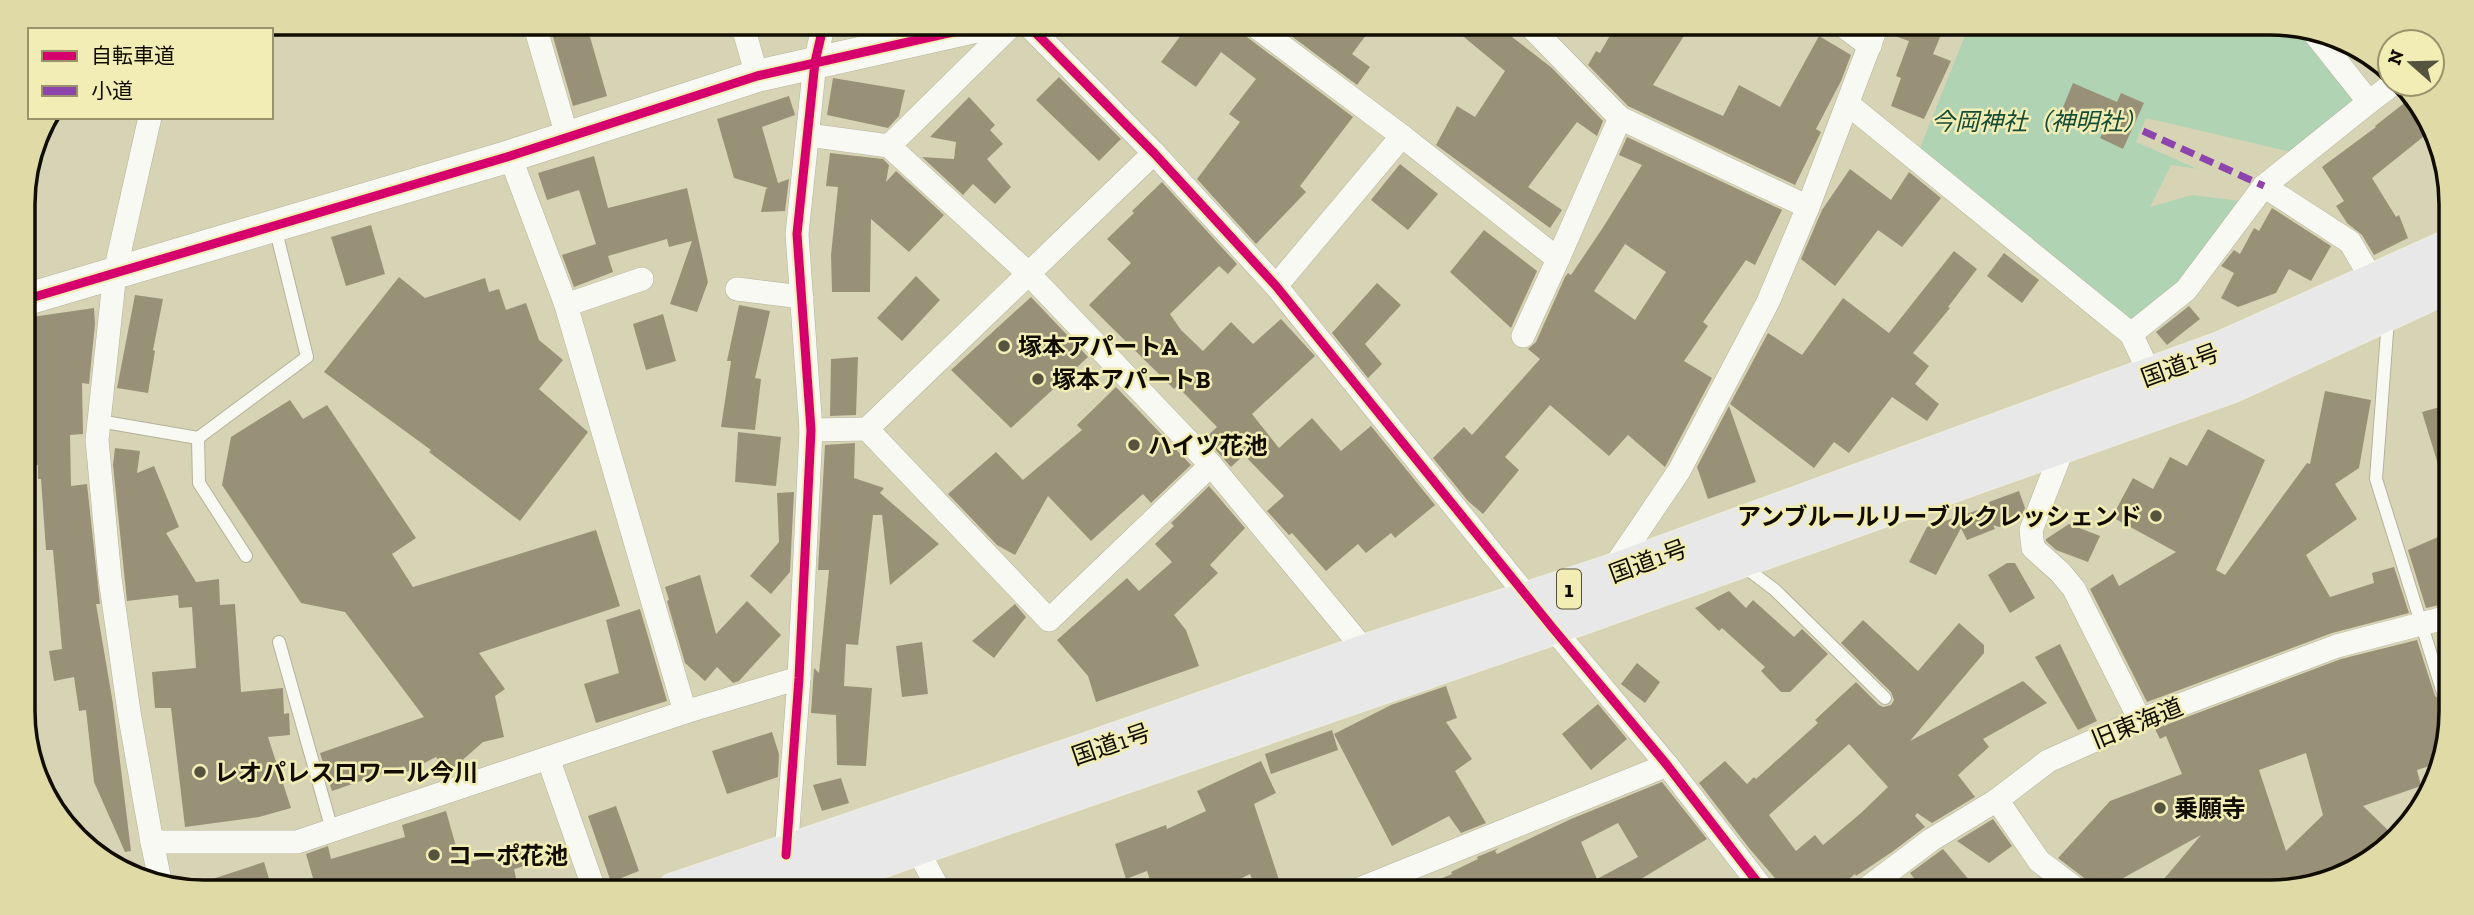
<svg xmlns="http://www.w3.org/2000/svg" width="2474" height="915" viewBox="0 0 2474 915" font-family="'Zilla Slab','Noto Sans JP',serif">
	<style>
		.green { fill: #b0d3b4 }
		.building { fill: #989178; fill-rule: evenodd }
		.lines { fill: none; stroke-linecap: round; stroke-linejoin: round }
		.lane-casing { stroke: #b4b299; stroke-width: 14 }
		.street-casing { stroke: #b4b299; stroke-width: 24 }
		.secondary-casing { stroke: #b4b299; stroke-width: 33 }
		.highway-casing { stroke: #edecde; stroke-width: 40 }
		.lane { stroke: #f9f9f4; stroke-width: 12 }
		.street { stroke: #f9f9f4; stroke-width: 23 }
		.secondary { stroke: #f9f9f4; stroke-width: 32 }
		.highway { stroke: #e9e8e9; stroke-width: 38 }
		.quiet { stroke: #8e44ad; stroke-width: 7; stroke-dasharray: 14 7; stroke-linecap: butt }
		.cycleway-casing { stroke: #f2edb4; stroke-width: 13 }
		.cycleway { stroke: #d6006c; stroke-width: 9 }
		.poi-dot { fill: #56533f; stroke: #f2edb4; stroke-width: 2.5 }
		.labels { text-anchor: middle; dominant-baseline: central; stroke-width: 5; stroke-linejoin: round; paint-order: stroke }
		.shield { fill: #f2edb4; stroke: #545036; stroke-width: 2 }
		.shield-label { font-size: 23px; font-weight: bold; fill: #100d00 }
		.park-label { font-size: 24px; font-style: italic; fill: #144c36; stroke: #f2edb4 }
		.poi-label { font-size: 24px; font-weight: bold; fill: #100d00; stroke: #f2edb4; text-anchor: start }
		.street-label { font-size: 24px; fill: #100d00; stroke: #f2edb4 }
		.rim { fill: none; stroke: #100d00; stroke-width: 3.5 }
	</style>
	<rect width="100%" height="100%" fill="#d7d4b5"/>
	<path class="green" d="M1970 23H2270L2298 27 2358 100 2291 152 2146 118 2136 142 2198 169 2171 165 2150 207 2192 195 2241 201 2181 283 2134 321 1918 153Z"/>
	<g class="building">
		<path d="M549 23H586L607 96 573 106Z"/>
		<path d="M1190 23H1237L1243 34 1353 117 1300 186 1306 192 1256 244 1197 179 1240 122 1229 114 1256 79 1221 52 1196 87 1161 62Z"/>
		<path d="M1274 23H1375L1352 54 1370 67 1357 85Z"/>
		<path d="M1447 23H1503L1515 34 1512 37 1552 68 1603 121 1597 136 1577 122 1528 187 1562 210 1550 228 1436 145 1457 106 1475 117 1505 71Z"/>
		<path d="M1617 23H1692L1653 85 1723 116 1739 85 1780 107 1819 36 1851 55 1841 81 1816 129 1821 132 1795 185 1628 106 1588 65 1596 51 1600 53Z"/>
		<path d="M1892 23H1946L1933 54 1951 61 1924 119 1891 106 1901 78 1896 76 1909 41 1889 34Z"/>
		<path d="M1059 77 1121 139 1099 161 1036 100Z"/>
		<path d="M833 78 905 90 899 116 888 128 827 115Z"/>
		<path d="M2073 83 2117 102 2121 93 2144 103 2123 149 2100 138 2104 130 2061 112Z"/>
		<path d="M789 96 795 115 762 127 778 183 789 179 785 211 761 212 766 189 768 188 734 178 717 119Z"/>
		<path d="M969 97 995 125 990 130 1003 144 987 159 1011 187 995 204 973 184 963 195 922 157 954 159 956 142 930 137Z"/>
		<path d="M2412 97 2428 133 2372 178 2396 217 2399 215 2408 238 2374 255 2362 235 2347 223 2336 206 2344 201 2322 167 2376 127 2375 126Z"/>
		<path d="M1627 137 1782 210 1755 265 1746 260 1703 322 1708 326 1684 361 1712 378 1665 467 1628 435 1609 456 1550 405 1505 457 1519 470 1483 514 1468 501 1433 458 1464 427 1472 435 1540 359 1528 349 1536 342 1565 277 1568 273 1571 275 1602 229 1642 165 1619 155ZM1625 244 1666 272 1635 320 1594 291Z"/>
		<path d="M830 153 883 159 889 165 886 182 896 171 944 215 909 252 871 219 870 292H832L831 255 838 187 826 186Z"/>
		<path d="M594 156 608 208 687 188 708 282 697 312 670 304 692 241 669 247 667 239 608 256 613 272 574 287 562 255 596 244 579 190 547 200 538 173Z"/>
		<path d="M1400 164 1438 194 1408 230 1371 200Z"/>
		<path d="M1850 169 1891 200 1909 172 1941 198 1902 247 1878 230 1835 286 1801 259 1822 210Z"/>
		<path d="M1162 182 1237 264 1228 274 1219 266 1170 314 1181 330 1203 351 1231 322 1253 344 1281 319 1315 356 1252 414 1279 448 1312 418 1341 451 1371 426 1435 505 1395 538 1391 533 1366 553 1358 544 1326 571 1292 533 1289 535 1267 511 1284 496 1244 455 1231 467 1205 438 1217 427 1177 386 1174 389 1089 305 1131 263 1107 239 1134 213 1132 211Z"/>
		<path d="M2272 208 2331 246 2311 281 2289 269 2276 293 2238 307 2221 298 2234 273 2221 266 2234 250 2240 254 2254 228 2259 231Z"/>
		<path d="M371 225 385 274 346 286 331 237Z"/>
		<path d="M1484 230 1537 271 1511 328 1450 272Z"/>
		<path d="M1954 251 1977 269 1948 307 1950 308 1913 353 1929 366 1915 384 1939 404 1927 421 1892 397 1849 453 1834 442 1814 468 1730 404 1768 333 1802 355 1843 298 1889 333Z"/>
		<path d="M2004 253 2039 280 2022 303 1987 276Z"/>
		<path d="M916 276 940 300 902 341 877 318Z"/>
		<path d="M399 277 425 298 485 278 489 292 499 289 506 310 526 303 539 340 563 360 539 389 588 432 520 521 429 452 431 450 324 372Z"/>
		<path d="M1377 283 1401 305 1365 344 1382 364 1368 378 1332 333Z"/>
		<path d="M135 295 163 299 153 350 155 351 148 393 117 388Z"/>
		<path d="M1031 297 1088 357 1011 428 951 370Z"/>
		<path d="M739 305 770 311 755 378 761 379 755 430 721 427 731 361H727Z"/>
		<path d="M2189 306 2200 319 2167 345 2156 332Z"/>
		<path d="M94 308 95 324 89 384 82 383 83 434 70 435 71 486 87 484 100 604H96L113 704 131 851 125 852 94 782 86 710 79 711 74 677 54 681 49 651 62 649 53 550H46L41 479H38V465L25 466 24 349 35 348 32 317Z"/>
		<path d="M663 314 676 361 646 370 633 324Z"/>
		<path d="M858 357 856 415 830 416 831 359Z"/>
		<path d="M1116 387 1191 465 1151 503 1143 494 1091 541 1048 496 1015 555 997 545 948 494 996 452 1023 480 1082 430 1077 425Z"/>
		<path d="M2325 391 2371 400 2359 468 2335 484 2357 519 2306 555 2330 597 2374 583 2372 573 2394 567 2409 613 2332 633 2147 702 2090 589 2113 574 2119 586 2176 552 2112 517 2133 478 2153 489 2170 457 2187 466 2208 429 2265 460 2216 570 2225 575 2307 463 2310 464Z"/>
		<path d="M290 400 303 419 327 405 416 538 392 554 413 587 596 530 620 606 479 653 505 689 495 696 504 737 483 742 449 772 436 757 407 772 404 766 332 791 320 753 424 717 345 612 301 603 222 485 231 437Z"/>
		<path d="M2447 405 2446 473 2441 474 2422 412Z"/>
		<path d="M1729 406 1756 482 1708 499 1697 467Z"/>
		<path d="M738 432 781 437 776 486 735 482Z"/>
		<path d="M855 443 854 478 884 488 880 493 939 544 890 585 882 515H873L858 645 846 644 844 686 872 688 866 766 837 765 836 715 811 713 814 668 819 673 829 570H818L825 445Z"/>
		<path d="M115 448 140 451 137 473 154 466 179 527 166 533 196 582 219 579 220 605 235 604 241 692 283 688 284 714 289 713 290 735 268 737 291 808 259 817 185 827 171 708H155L152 672 196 668 192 607 179 608 178 595 127 601 113 465Z"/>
		<path d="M1209 486 1245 528 1210 565 1218 573 1174 615 1186 630 1199 666 1096 702 1088 676 1057 640 1127 578 1139 591 1172 562 1155 544 1174 526 1171 523Z"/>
		<path d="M2019 491 2025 508 2020 519 1999 527 1993 525 1995 529 1967 540 1961 528 1936 575 1909 562 1927 527 1990 506 1989 502Z"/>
		<path d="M794 492 790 572 771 594 750 576 779 542 777 493Z"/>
		<path d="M2069 524 2100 536 2088 562 2056 550 2046 541V539Z"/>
		<path d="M2445 534 2444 568 2438 569 2444 591V604L2426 608 2408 550Z"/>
		<path d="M2007 563H2015L2035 598 2010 613 1988 575Z"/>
		<path d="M700 575 716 634 747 601 781 635 739 681 733 683 717 667 705 681 685 663 667 601 669 600 665 587Z"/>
		<path d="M1729 591 1746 608 1753 600 1794 637 1802 629 1828 654 1790 692H1781L1761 671 1765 667 1722 628 1719 631 1695 608Z"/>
		<path d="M1015 604 1026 617 994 658 972 641Z"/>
		<path d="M640 609 667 701 596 723 584 684 619 673 606 620Z"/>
		<path d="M1863 620 1918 671 1959 623 1984 645V653L1910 741 2023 681 2047 703 1983 739 1989 747 1958 775 1975 797 1932 823 1917 813 1915 816 1925 827 1892 852 1856 876 1855 874 1833 892H1787L1749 848 1699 783 1725 761 1747 784 1754 777 1756 779 1818 723 1815 720 1856 682 1879 705 1883 707 1891 705 1894 700 1891 692 1841 643ZM1849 744 1888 787 1861 813 1823 845 1815 835 1796 851 1769 815Z"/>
		<path d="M2417 640 2435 696 2443 702 2442 762 2417 770 2421 786 2363 806 2394 836 2380 855 2281 892H2153L2201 835 2098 892H2094L2088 881 2058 858 2110 801 2182 774 2166 736 2160 739 2155 729 2341 659ZM2306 753 2323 815 2286 851 2259 770Z"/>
		<path d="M922 642 928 694 902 697 896 646Z"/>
		<path d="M2060 644 2097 721 2078 730 2035 657Z"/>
		<path d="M1637 663 1660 682 1645 703 1621 684Z"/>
		<path d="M1446 686 1457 718 1446 722 1472 759 1455 771 1486 823 1461 833 1449 816 1392 846 1334 734 1391 705Z"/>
		<path d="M1598 704 1627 739 1591 770 1562 734Z"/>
		<path d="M1332 730 1338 750 1271 774 1265 754Z"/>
		<path d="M772 732 779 754 778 777 727 794 712 751Z"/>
		<path d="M1261 761 1276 793 1254 804 1283 892H1257L1250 874 1214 892H1154L1147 871 1126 879 1115 844 1166 825 1167 829 1206 811 1197 791Z"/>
		<path d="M841 778 849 803 822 811 813 785Z"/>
		<path d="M1662 782 1707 839 1641 879 1647 892H1495L1489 881 1467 892H1409L1452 874 1451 872 1478 859 1477 857 1499 848 1495 851 1497 854 1571 819ZM1618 823 1638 857 1597 879 1581 842Z"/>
		<path d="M616 806 639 871 611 882 588 816Z"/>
		<path d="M446 811 461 864 520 850 525 866 514 869 519 892H473L471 883 440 892H317L306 854 328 846 331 859 405 837 402 825Z"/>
		<path d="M1993 819 2012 846 1989 863 1957 841Z"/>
		<path d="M1943 849 1965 875 1979 892H1925L1910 873Z"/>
		<path d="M264 862 273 892H204L182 889Z"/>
		<path d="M2039 878 2057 892H2026Z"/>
	</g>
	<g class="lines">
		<defs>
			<g id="lane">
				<path d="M2388 319 2376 479 2443 693"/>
				<path d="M99 421 198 438 199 483 246 556"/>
				<path d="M198 438 307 357 275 227"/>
				<path d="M1742 565 1775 590 1885 698"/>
				<path d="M279 642 332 830"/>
			</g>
			<g id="street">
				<path d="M534 23 567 136"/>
				<path d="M742 23 757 76"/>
				<path d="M1026 23 1154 153 1276 286 1551 626 1667 765 1765 892"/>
				<path d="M1251 23 1402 136"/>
				<path d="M1839 23 1870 46"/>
				<path d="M2311 29 2369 102 2393 84"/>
				<path d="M170 30V29"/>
				<path d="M1848 104 2131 334 2151 376"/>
				<path d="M150 117 115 272 97 440 110 578 129 712 152 842"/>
				<path d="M1620 118 1808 207"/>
				<path d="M808 135 889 146 1028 273 1211 465 1367 653"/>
				<path d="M889 146 1014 23"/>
				<path d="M510 156 566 305 685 712"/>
				<path d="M2264 186 2350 242 2374 283"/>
				<path d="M1276 286 1402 136 1558 259 1620 118 1527 23"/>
				<path d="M737 289 802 297"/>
				<path d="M566 305 642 279"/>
				<path d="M2131 334 2186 290 2264 186 2369 102"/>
				<path d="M1523 336 1558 259"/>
				<path d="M867 429 1154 153"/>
				<path d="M811 430 867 429 1049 620 1211 465"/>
				<path d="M2065 443 2031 530 2033 548 2060 572 2074 589 2140 720"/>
				<path d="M1610 573 1679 471 1768 302 1808 207 1878 23"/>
				<path d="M548 758 595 892"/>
				<path d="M1997 800 2039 861 2080 892"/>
				<path d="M915 845 940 892"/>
				<path d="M786 855 799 678 811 430 797 234 815 62 824 23"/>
				<path d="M161 885 152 842H297L685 712 799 678"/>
				<path d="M1352 892 1667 765"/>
				<path d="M1862 892 1931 840 1997 800 2048 761 2140 720 2337 646 2444 618"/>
			</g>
			<path id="secondary" d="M24 300 510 156 757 76 993 23"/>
			<g id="highway">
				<path d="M675 892 1093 750 1367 653 1608 575 2223 350 2449 249"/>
				<path d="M784 892 1551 626 2230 384 2448 283"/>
			</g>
		</defs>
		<use href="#lane" class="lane-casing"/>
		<use href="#street" class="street-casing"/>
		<use href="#secondary" class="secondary-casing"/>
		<use href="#highway" class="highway-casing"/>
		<use href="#lane" class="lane"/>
		<use href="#street" class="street"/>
		<use href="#secondary" class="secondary"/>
		<use href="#highway" class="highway"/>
		<path class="quiet" d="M2143 131 2264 186"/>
		<defs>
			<g id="cycleway">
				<path d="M1026 23 1154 153 1276 286 1551 626 1667 765 1765 892"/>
				<path d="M24 300 510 156 757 76 993 23"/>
				<path d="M786 855 799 678 811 430 797 234 815 62 824 23"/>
			</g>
		</defs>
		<use href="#cycleway" class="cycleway-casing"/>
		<use href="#cycleway" class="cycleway"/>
	</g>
	<g class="poi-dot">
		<circle cx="1004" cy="346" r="7"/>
		<circle cx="1038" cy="379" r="7"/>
		<circle cx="1134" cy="445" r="7"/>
		<circle cx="2156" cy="516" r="7"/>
		<circle cx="200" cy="772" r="7"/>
		<circle cx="2160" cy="808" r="7"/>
		<circle cx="434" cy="855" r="7"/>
	</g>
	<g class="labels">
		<rect class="shield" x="1557" y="569.5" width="24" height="39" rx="5"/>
		<g class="shield-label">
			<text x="1569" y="589">1</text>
		</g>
		<g class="park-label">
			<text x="2039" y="121">今岡神社（神明社）</text>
		</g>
		<g class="poi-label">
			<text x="1018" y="346">塚本アパートA</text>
			<text x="1052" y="379">塚本アパートB</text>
			<text x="1148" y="445">ハイツ花池</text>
			<text x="2142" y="516" text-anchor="end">アンブルールリーブルクレッシェンド</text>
			<text x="214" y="772">レオパレスロワール今川</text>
			<text x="2174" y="808">乗願寺</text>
			<text x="448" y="855">コーポ花池</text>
		</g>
		<g class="street-label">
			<text transform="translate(2180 365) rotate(-20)">国道1号</text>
			<text transform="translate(1648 561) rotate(-20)">国道1号</text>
			<text transform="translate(2137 723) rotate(-22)">旧東海道</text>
			<text transform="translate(1111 744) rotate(-19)">国道1号</text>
		</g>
	</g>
	<path d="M0 0H2474V915H0ZM204 35H2270A169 169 0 0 1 2439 204V711A169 169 0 0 1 2270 880H204A169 169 0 0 1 35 711V204A169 169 0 0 1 204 35Z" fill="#e0dba6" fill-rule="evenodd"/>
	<path class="rim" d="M204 35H2270A169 169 0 0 1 2439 204V711A169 169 0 0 1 2270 880H204A169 169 0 0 1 35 711V204A169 169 0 0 1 204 35Z"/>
	<rect x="28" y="28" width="245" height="91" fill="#f2edb4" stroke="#98936c" stroke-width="2"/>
	<rect x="42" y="51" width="35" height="10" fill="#d6006c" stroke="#98936c" stroke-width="2"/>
	<text x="91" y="63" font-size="21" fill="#100d00">自転車道</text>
	<rect x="42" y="86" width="35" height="10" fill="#8e44ad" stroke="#98936c" stroke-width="2"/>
	<text x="91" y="98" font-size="21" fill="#100d00">小道</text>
	<g transform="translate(2411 63) rotate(290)"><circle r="33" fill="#f2edb4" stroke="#98936c" stroke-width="2"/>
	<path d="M0-5L12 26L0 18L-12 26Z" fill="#56533f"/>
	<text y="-10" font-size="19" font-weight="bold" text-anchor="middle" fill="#100d00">N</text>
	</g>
</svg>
